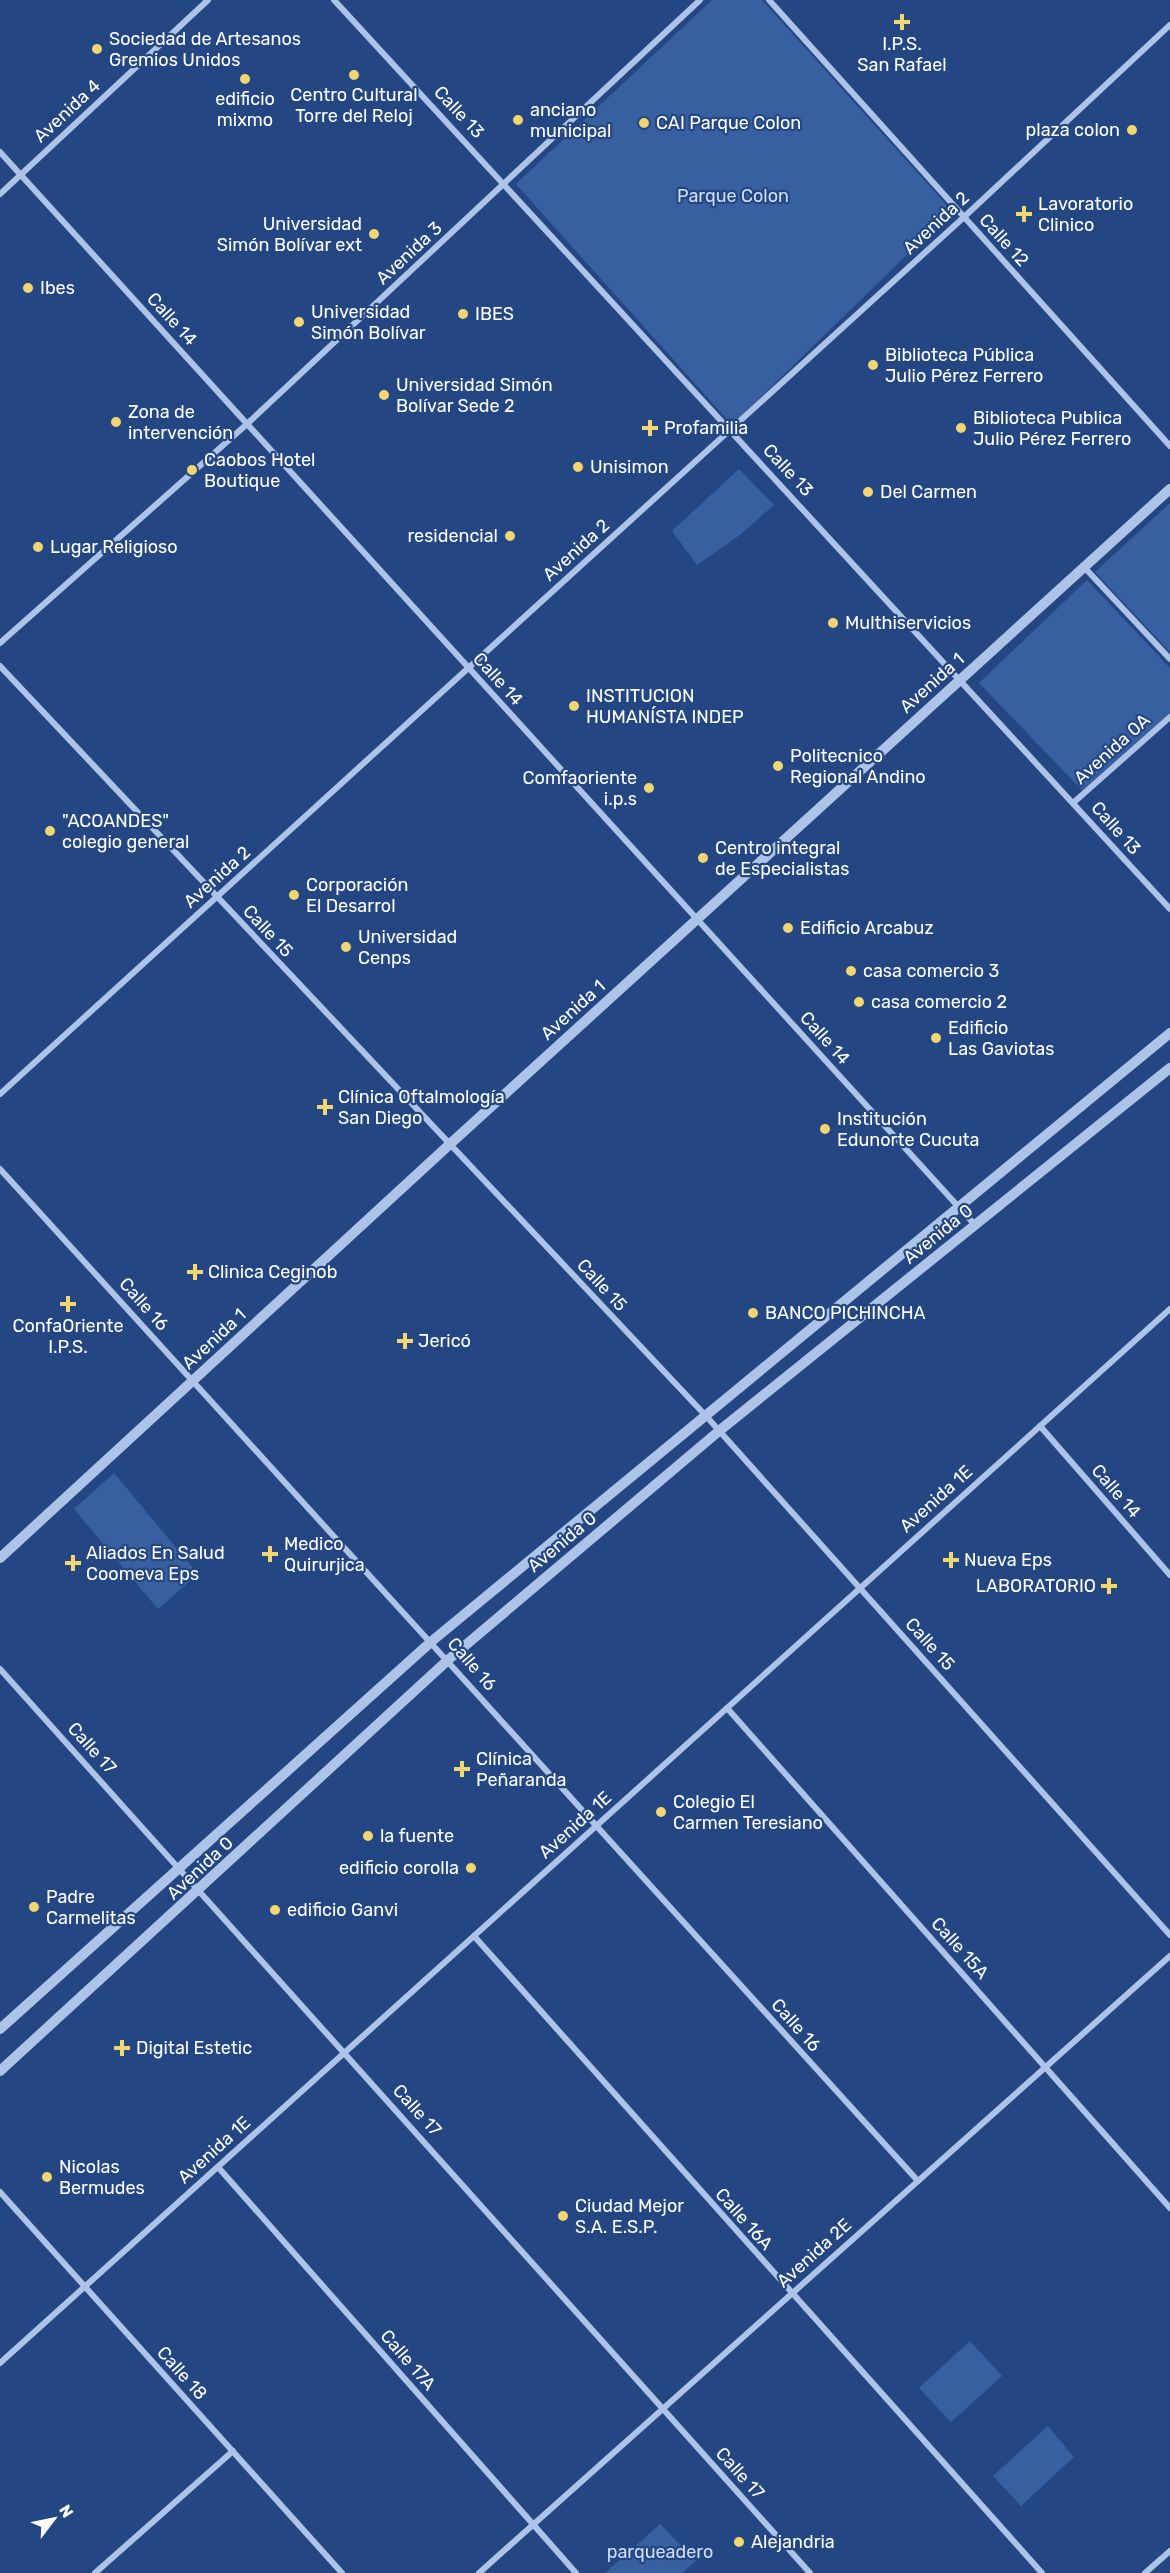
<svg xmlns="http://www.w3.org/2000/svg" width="1170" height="2573" viewBox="0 0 1170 2573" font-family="Rubik,sans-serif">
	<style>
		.green { fill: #3860a0 }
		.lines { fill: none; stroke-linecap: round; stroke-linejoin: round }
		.minor { stroke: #adc4e8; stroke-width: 6 }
		.tertiary { stroke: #adc4e8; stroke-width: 10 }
		.poi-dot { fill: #f2d671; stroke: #244784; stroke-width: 2 }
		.labels { text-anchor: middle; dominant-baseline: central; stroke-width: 4.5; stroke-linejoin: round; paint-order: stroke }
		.poi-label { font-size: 18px; fill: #fff; stroke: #244784; text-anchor: start }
		.street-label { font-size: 18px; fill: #fff; stroke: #244784 }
		.park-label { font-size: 18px; fill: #d1dff6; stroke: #244784 }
	</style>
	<rect width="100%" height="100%" fill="#244784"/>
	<g class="green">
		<path d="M712 0H762L952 211 732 425 516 184Z"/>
		<path d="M739 469 774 505 740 535 697 565 672 531Z"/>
		<path d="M1170 503V652L1095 572Z"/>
		<path d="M1087 580 1170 668V713L1082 790 979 683Z"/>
		<path d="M114 1473 198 1574 158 1609 74 1509Z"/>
		<path d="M970 2341 1002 2376 951 2422 919 2388Z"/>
		<path d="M1048 2426 1074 2457 1021 2506 993 2476Z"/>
		<path d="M660 2524 696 2561 682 2573H605Z"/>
	</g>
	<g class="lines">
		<g class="minor">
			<path d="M334 0 1170 909"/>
			<path d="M769 0 1170 446"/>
			<path d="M0 152 975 1225"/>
			<path d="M0 194 208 0"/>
			<path d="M1084 567 1170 659"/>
			<path d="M0 643 247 424 700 0"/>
			<path d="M0 666 706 1416 1170 1935"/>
			<path d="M1073 803 1170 717"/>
			<path d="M0 1094 963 218 1170 25"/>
			<path d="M0 1169C308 1505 611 1844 918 2181"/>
			<path d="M1040 1426 1170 1575"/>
			<path d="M0 1669 810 2573"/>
			<path d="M727 1708 1170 2208"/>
			<path d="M474 1936 1042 2573"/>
			<path d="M218 2167 576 2573"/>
			<path d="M0 2192 342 2573"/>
			<path d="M0 2363 1170 1309"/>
			<path d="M95 2573 233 2451"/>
			<path d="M479 2573 1170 1956"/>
			<path d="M1145 2573 1170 2551"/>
		</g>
		<g class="tertiary">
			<path d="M0 1558 450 1144 1170 489"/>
			<path d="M0 2029 432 1641 1170 1033"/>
			<path d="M0 2071 448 1660 719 1431 1170 1068"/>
		</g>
	</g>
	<g class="poi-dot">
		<path d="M899 13h6v6h6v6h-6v6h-6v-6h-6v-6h6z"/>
		<circle cx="97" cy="49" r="6"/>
		<circle cx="354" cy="75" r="6"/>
		<circle cx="245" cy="79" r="6"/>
		<circle cx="518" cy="120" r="6"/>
		<circle cx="644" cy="123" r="6"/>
		<circle cx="1132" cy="130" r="6"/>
		<path d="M1021 205h6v6h6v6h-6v6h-6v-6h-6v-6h6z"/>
		<circle cx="374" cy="234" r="6"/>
		<circle cx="28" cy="288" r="6"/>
		<circle cx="463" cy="314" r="6"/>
		<circle cx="299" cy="322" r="6"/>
		<circle cx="873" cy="365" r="6"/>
		<circle cx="384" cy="395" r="6"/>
		<circle cx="116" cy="422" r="6"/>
		<path d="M647 419h6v6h6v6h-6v6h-6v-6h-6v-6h6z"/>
		<circle cx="961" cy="428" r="6"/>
		<circle cx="578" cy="467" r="6"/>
		<circle cx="192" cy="470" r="6"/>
		<circle cx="868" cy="492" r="6"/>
		<circle cx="510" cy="536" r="6"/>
		<circle cx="38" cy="547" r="6"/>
		<circle cx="833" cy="623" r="6"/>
		<circle cx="574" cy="706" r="6"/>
		<circle cx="778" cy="766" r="6"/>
		<circle cx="649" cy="788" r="6"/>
		<circle cx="50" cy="831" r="6"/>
		<circle cx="703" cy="858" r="6"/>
		<circle cx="294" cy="895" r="6"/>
		<circle cx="788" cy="928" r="6"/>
		<circle cx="346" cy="947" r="6"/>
		<circle cx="851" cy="971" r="6"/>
		<circle cx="859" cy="1002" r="6"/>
		<circle cx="936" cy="1038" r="6"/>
		<path d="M322 1098h6v6h6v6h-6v6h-6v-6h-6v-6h6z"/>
		<circle cx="825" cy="1129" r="6"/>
		<path d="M192 1263h6v6h6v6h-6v6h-6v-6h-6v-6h6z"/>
		<path d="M65 1295h6v6h6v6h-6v6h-6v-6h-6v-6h6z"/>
		<circle cx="753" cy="1313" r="6"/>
		<path d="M402 1332h6v6h6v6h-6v6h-6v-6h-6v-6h6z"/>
		<path d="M267 1545h6v6h6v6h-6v6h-6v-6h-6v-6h6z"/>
		<path d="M948 1551h6v6h6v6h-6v6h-6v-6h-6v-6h6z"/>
		<path d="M70 1554h6v6h6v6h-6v6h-6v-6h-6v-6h6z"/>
		<path d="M1106 1577h6v6h6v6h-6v6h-6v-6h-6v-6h6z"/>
		<path d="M459 1760h6v6h6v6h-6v6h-6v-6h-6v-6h6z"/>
		<circle cx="661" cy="1812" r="6"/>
		<circle cx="368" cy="1836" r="6"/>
		<circle cx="471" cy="1868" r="6"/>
		<circle cx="34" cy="1907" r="6"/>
		<circle cx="275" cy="1910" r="6"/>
		<path d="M119 2039h6v6h6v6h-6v6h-6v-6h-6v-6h6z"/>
		<circle cx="47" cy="2177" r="6"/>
		<circle cx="563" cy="2216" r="6"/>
		<circle cx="739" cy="2542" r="6"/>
	</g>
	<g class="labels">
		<g class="poi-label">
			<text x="109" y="39">Sociedad de Artesanos<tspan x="109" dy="21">Gremios Unidos</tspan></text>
			<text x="902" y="44" text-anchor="middle">I.P.S.<tspan x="902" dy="21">San Rafael</tspan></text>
			<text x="354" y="95" text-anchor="middle">Centro Cultural<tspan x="354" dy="21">Torre del Reloj</tspan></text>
			<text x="245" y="99" text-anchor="middle">edificio<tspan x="245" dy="21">mixmo</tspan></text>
			<text x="530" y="110">anciano<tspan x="530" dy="21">municipal</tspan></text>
			<text x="656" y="123">CAI Parque Colon</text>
			<text x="1120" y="130" text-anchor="end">plaza colon</text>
			<text x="1038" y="204">Lavoratorio<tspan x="1038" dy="21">Clinico</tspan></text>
			<text x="362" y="224" text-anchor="end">Universidad<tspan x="362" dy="21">Simón Bolívar ext</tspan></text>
			<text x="40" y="288">Ibes</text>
			<text x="311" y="312">Universidad<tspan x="311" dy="21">Simón Bolívar</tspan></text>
			<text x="475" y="314">IBES</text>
			<text x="885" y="355">Biblioteca Pública<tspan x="885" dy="21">Julio Pérez Ferrero</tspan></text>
			<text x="396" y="385">Universidad Simón<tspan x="396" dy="21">Bolívar Sede 2</tspan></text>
			<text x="128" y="412">Zona de<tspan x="128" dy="21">intervención</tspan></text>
			<text x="973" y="418">Biblioteca Publica<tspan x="973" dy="21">Julio Pérez Ferrero</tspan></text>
			<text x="664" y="428">Profamilia</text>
			<text x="204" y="460">Caobos Hotel<tspan x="204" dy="21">Boutique</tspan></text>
			<text x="590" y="467">Unisimon</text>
			<text x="880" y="492">Del Carmen</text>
			<text x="498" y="536" text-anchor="end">residencial</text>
			<text x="50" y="547">Lugar Religioso</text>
			<text x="845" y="623">Multhiservicios</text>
			<text x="586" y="696">INSTITUCION<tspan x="586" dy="21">HUMANÍSTA INDEP</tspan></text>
			<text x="790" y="756">Politecnico<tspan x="790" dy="21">Regional Andino</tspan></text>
			<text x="637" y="778" text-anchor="end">Comfaoriente<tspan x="637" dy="21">i.p.s</tspan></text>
			<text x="62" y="821">"ACOANDES"<tspan x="62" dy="21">colegio general</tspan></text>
			<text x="715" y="848">Centro integral<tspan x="715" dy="21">de Especialistas</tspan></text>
			<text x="306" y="885">Corporación<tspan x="306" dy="21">El Desarrol</tspan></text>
			<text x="800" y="928">Edificio Arcabuz</text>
			<text x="358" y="937">Universidad<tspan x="358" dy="21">Cenps</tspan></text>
			<text x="863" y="971">casa comercio 3</text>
			<text x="871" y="1002">casa comercio 2</text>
			<text x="948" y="1028">Edificio<tspan x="948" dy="21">Las Gaviotas</tspan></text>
			<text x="338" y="1097">Clínica Oftalmología<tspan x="338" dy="21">San Diego</tspan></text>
			<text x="837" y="1119">Institución<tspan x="837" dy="21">Edunorte Cucuta</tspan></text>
			<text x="208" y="1272">Clinica Ceginob</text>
			<text x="765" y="1313">BANCO PICHINCHA</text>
			<text x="68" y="1326" text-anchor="middle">ConfaOriente<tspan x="68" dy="21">I.P.S.</tspan></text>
			<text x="418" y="1341">Jericó</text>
			<text x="284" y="1544">Medico<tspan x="284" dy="21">Quirurjica</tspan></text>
			<text x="86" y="1553">Aliados En Salud<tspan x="86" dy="21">Coomeva Eps</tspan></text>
			<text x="964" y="1560">Nueva Eps</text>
			<text x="1096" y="1586" text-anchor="end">LABORATORIO</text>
			<text x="476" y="1759">Clínica<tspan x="476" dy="21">Peñaranda</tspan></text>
			<text x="673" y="1802">Colegio El<tspan x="673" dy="21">Carmen Teresiano</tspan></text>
			<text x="380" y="1836">la fuente</text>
			<text x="459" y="1868" text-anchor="end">edificio corolla</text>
			<text x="46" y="1897">Padre<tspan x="46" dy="21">Carmelitas</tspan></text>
			<text x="287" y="1910">edificio Ganvi</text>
			<text x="136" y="2048">Digital Estetic</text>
			<text x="59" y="2167">Nicolas<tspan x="59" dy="21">Bermudes</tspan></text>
			<text x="575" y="2206">Ciudad Mejor<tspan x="575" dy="21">S.A. E.S.P.</tspan></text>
			<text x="751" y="2542">Alejandria</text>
		</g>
		<g class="street-label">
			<text transform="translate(67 111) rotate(-43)">Avenida 4</text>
			<text transform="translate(459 112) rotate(47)">Calle 13</text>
			<text transform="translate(936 223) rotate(-43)">Avenida 2</text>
			<text transform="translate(1004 240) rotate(48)">Calle 12</text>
			<text transform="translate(409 253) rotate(-43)">Avenida 3</text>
			<text transform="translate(172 319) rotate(48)">Calle 14</text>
			<text transform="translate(788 470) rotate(47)">Calle 13</text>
			<text transform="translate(576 550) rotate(-42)">Avenida 2</text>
			<text transform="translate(498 679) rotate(48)">Calle 14</text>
			<text transform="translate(932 683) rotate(-42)">Avenida 1</text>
			<text transform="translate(1112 749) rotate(-42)">Avenida 0A</text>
			<text transform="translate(1116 828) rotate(48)">Calle 13</text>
			<text transform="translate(217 877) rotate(-42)">Avenida 2</text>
			<text transform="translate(268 931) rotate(47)">Calle 15</text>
			<text transform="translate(573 1010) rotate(-42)">Avenida 1</text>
			<text transform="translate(825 1038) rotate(48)">Calle 14</text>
			<text transform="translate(938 1234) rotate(-39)">Avenida 0</text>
			<text transform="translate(602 1285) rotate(47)">Calle 15</text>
			<text transform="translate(144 1304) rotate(48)">Calle 16</text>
			<text transform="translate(214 1339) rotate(-43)">Avenida 1</text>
			<text transform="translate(1116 1491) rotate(49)">Calle 14</text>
			<text transform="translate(936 1499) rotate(-42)">Avenida 1E</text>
			<text transform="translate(562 1542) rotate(-40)">Avenida 0</text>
			<text transform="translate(930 1644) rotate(48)">Calle 15</text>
			<text transform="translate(472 1664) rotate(49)">Calle 16</text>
			<text transform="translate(92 1748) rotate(48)">Calle 17</text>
			<text transform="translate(575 1825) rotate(-42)">Avenida 1E</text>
			<text transform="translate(200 1868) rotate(-43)">Avenida 0</text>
			<text transform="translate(960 1948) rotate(48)">Calle 15A</text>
			<text transform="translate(796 2025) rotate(48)">Calle 16</text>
			<text transform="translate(417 2110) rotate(48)">Calle 17</text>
			<text transform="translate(214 2150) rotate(-42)">Avenida 1E</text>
			<text transform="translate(744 2219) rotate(48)">Calle 16A</text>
			<text transform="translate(814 2253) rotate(-42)">Avenida 2E</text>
			<text transform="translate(408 2360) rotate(49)">Calle 17A</text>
			<text transform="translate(182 2373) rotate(48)">Calle 18</text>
			<text transform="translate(740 2473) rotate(48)">Calle 17</text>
		</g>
		<g class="park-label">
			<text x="733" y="196">Parque Colon</text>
			<text x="660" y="2552">parqueadero</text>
		</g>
	</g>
	<g transform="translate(54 2519) rotate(58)" stroke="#244784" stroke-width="4.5" paint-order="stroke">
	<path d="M0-4.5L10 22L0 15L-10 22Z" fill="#ffffff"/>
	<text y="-9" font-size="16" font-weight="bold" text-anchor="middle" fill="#ffffff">N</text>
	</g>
</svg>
